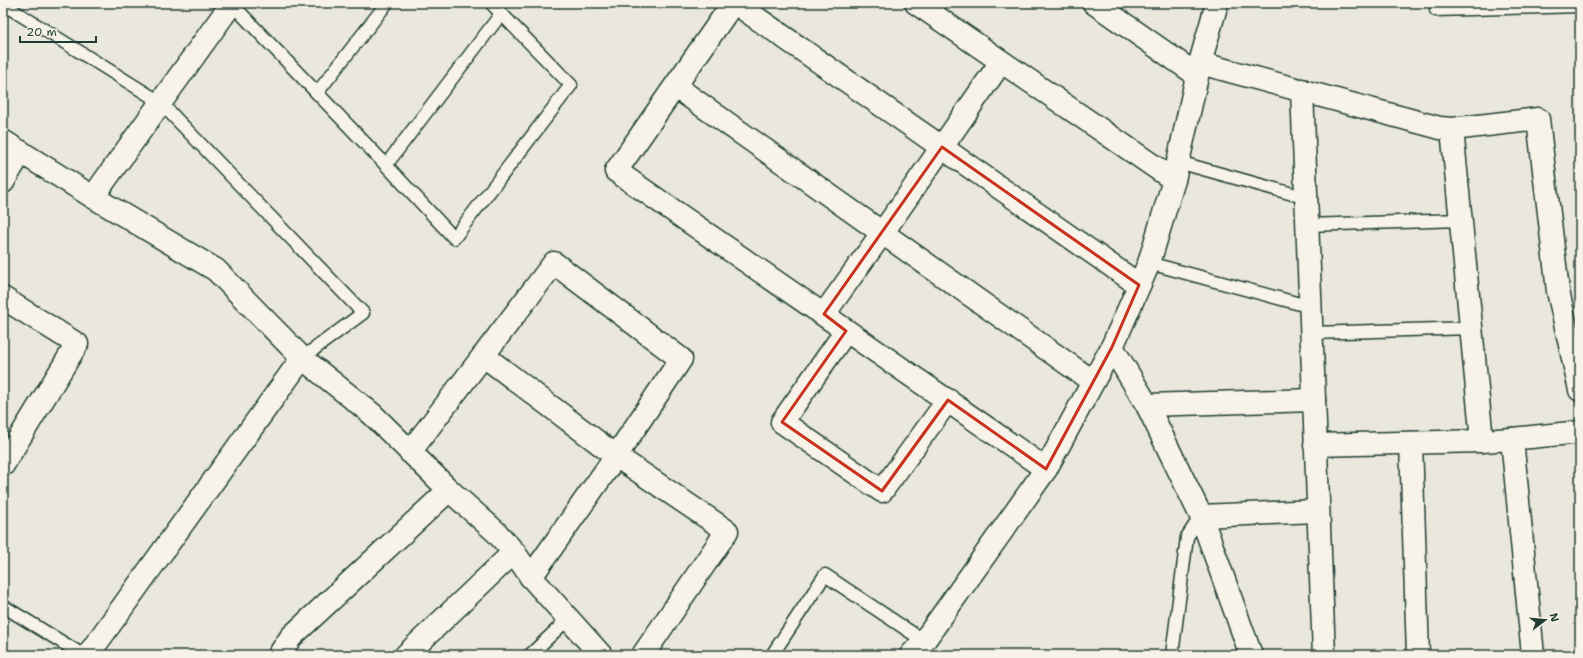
<svg xmlns="http://www.w3.org/2000/svg" width="1583" height="658" viewBox="0 0 1583 658" font-family="'Shantell Sans',sans-serif">
	<style>
		.lines { fill: none; stroke-linecap: round; stroke-linejoin: round }
		.service-casing { stroke: #1f3d34; stroke-width: 15 }
		.minor-casing { stroke: #1f3d34; stroke-width: 25 }
		.service { stroke: #f7f3e8; stroke-width: 12 }
		.minor { stroke: #f7f3e8; stroke-width: 22 }
		.marked { fill: none; stroke: #c8321e; stroke-width: 3; stroke-linejoin: round }
	</style>
	<rect width="100%" height="100%" fill="#eae8dd"/>
	<filter id="ink" filterUnits="userSpaceOnUse"><feTurbulence type="fractalNoise" baseFrequency=".025" numOctaves="2"/><feDisplacementMap in="SourceGraphic" scale="8" xChannelSelector="R" yChannelSelector="G"/><feConvolveMatrix kernelMatrix="1 2 1 2 8 2 1 2 1" color-interpolation-filters="sRGB"/></filter>
	<g filter="url(#ink)">
		<g class="lines">
			<defs>
				<g id="service">
					<path d="M231 3 386 165 454 238 571 85 491 3"/>
					<path d="M3 4 160 102 363 313 302 358"/>
					<path d="M1436 10 1580 6"/>
					<path d="M317 93 387 3"/>
					<path d="M1178 162 1307 198"/>
					<path d="M386 165 501 14"/>
					<path d="M1307 225 1461 220"/>
					<path d="M1149 263 1311 307"/>
					<path d="M1312 333 1471 328"/>
					<path d="M3 606 83 655"/>
					<path d="M530 655 568 619"/>
					<path d="M772 655 825 575 924 641"/>
					<path d="M1172 655 1187 537 1201 516"/>
				</g>
				<g id="minor">
					<path d="M733 3 616 171 1046 469"/>
					<path d="M735 3 1139 285"/>
					<path d="M916 3 1174 180"/>
					<path d="M1094 3 1197 75"/>
					<path d="M1200 63 1440 128 1452 129 1538 119 1558 291 1580 390"/>
					<path d="M676 87 1092 381"/>
					<path d="M1302 90 1324 655"/>
					<path d="M1452 129 1482 441"/>
					<path d="M3 141 93 197 216 270 302 358 372 414 449 490 496 532 514 552 531 577 601 655"/>
					<path d="M3 182 21 152"/>
					<path d="M93 197 232 3"/>
					<path d="M3 298 77 344 3 465"/>
					<path d="M824 314 883 232 1001 62"/>
					<path d="M846 331 782 422 882 491 948 400"/>
					<path d="M1112 347 1147 405 1201 516 1251 655"/>
					<path d="M484 356 616 456 727 531 643 655"/>
					<path d="M1147 405 1314 400"/>
					<path d="M1512 439 1533 655"/>
					<path d="M1411 443 1418 655"/>
					<path d="M1315 445 1482 441 1512 439 1580 432"/>
					<path d="M410 452 554 263 681 359 616 456 531 577"/>
					<path d="M1201 516 1317 511"/>
					<path d="M88 655 302 358"/>
					<path d="M279 655 291 637 449 490"/>
					<path d="M406 655 514 552"/>
					<path d="M911 655 924 641 1046 469 1112 347 1149 263 1174 180 1200 63 1217 3"/>
				</g>
			</defs>
			<use href="#service" class="service-casing"/>
			<use href="#minor" class="minor-casing"/>
			<use href="#service" class="service"/>
			<use href="#minor" class="minor"/>
		</g>
	</g>
	<path class="marked" d="M942 147 1139 285 1112 347 1046 469 948 400 882 491 782 422 846 331 824 314Z"/>
	<rect width="1583" height="658" fill="none" stroke="#f7f3e8" stroke-width="16"/>
	<rect x="8" y="8" width="1567" height="642" fill="none" stroke="#1f3d34" stroke-width="1.5" filter="url(#ink)"/>
	<g transform="translate(1545 620) rotate(74)" stroke="#f7f3e8" stroke-width="3" paint-order="stroke">
	<path d="M0-3L7 15L0 10L-7 15Z" fill="#1f3d34"/>
	<text y="-6" font-size="11" font-weight="bold" text-anchor="middle" fill="#1f3d34">N</text>
	</g>
	<path d="M20 36v6h76v-6" fill="none" stroke="#1f3d34" stroke-width="2"/>
	<text x="26" y="36" font-size="12" fill="#1f3d34" stroke="#f7f3e8" stroke-width="3" paint-order="stroke">20 m</text>
</svg>
